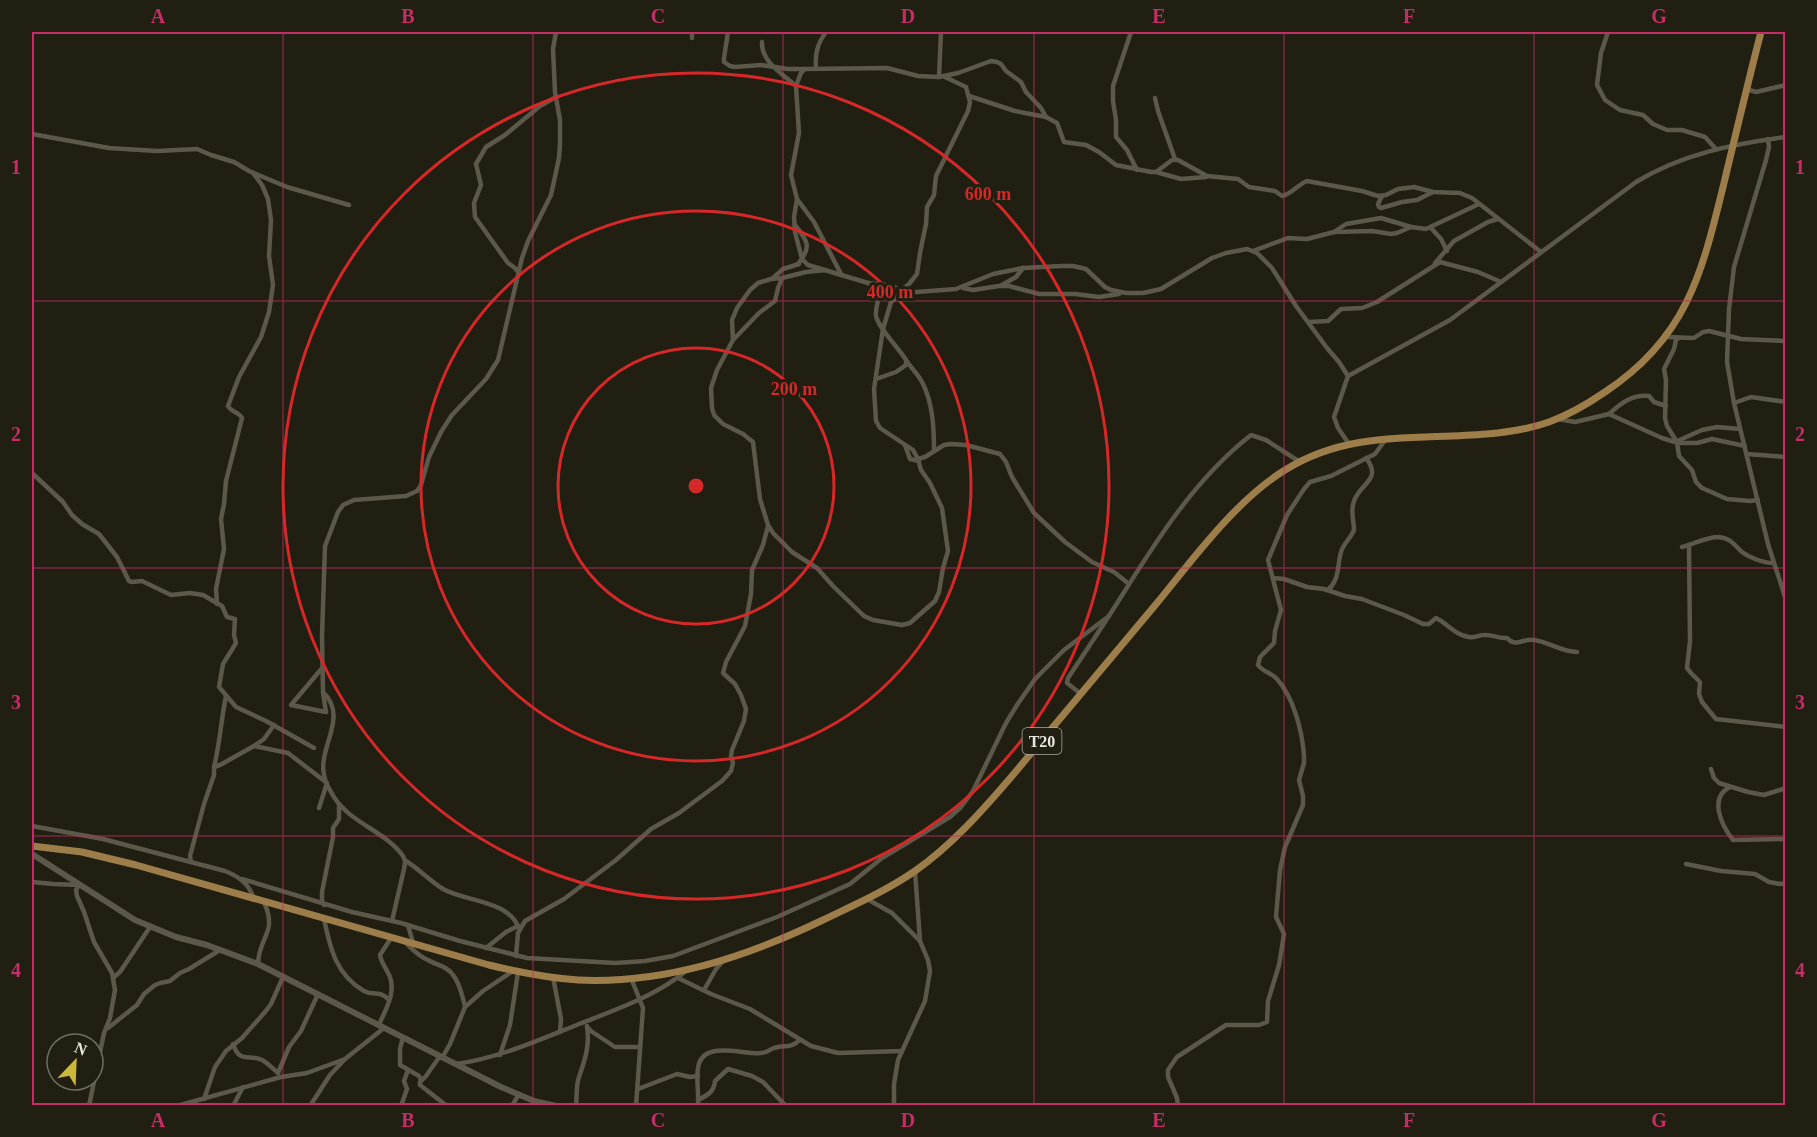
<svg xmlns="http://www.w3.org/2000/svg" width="1817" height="1137" viewBox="0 0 1817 1137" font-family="'Times New Roman',serif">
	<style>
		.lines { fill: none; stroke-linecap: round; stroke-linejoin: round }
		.street { stroke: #5c594a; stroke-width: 4.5 }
		.secondary { stroke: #5c594a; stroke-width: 6 }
		.primary { stroke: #9d7e4a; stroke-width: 7 }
		.grid { fill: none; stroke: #c62d68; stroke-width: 1.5; stroke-opacity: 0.55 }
		.ring { fill: none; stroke: #d62828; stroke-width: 3 }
		.labels { text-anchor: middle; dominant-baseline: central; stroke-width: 6; stroke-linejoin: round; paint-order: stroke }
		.shield { fill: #211f12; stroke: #acaaa1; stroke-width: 1.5 }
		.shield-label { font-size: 16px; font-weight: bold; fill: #e8e6de }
		.centre { fill: #d62828; stroke: #211f12; stroke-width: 3 }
		.ring-label { font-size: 18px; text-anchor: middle; font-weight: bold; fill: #d62828; stroke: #211f12; stroke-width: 6; stroke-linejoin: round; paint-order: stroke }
		.neatline { fill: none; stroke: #c62d68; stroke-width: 2 }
		.grid-label { font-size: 20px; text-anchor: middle; font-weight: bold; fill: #c62d68 }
	</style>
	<rect width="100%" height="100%" fill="#211f12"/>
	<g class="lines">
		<g class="street">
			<path d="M692 32V38"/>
			<path d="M728 32 724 58V62L730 66 735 67 761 65 788 69H805"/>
			<path d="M1131 32 1113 86V101L1116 120V137L1127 150 1137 170"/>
			<path d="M1608 32 1601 53 1597 85 1605 100 1620 110 1643 115 1653 124 1667 130H1682L1705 137 1716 149"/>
			<path d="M762 42C761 62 783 74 796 86"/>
			<path d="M816 69C815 54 817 44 826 32"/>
			<path d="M939 77 941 32"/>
			<path d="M1746 89 1756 92 1786 85"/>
			<path d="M969 96 1015 111 1046 117"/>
			<path d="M1155 98 1158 111 1175 159"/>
			<path d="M32 134 109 148 157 151 197 149 211 155 234 162 249 171 287 187 349 205"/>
			<path d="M1768 139 1769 147 1766 160 1734 267 1729 309 1727 362 1734 403 1768 544 1786 600"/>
			<path d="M1156 172 1181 179 1206 177"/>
			<path d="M1382 196 1378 204 1379 207 1381 208 1402 202 1417 200 1433 192"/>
			<path d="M797 199 814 222 841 274"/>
			<path d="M795 225C808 241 812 247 798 264"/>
			<path d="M1431 228 1441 239 1447 251"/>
			<path d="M1334 232 1346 224 1381 218 1411 227"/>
			<path d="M1253 251 1288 238 1307 239 1334 232 1372 231 1391 234 1397 233 1411 227 1426 229 1479 204"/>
			<path d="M1435 263 1454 241 1488 222 1498 219"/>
			<path d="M826 270 806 272 782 278 771 279 758 283 750 290 737 308 732 320 733 340 717 370 711 388 712 408 714 415 723 424 743 434 753 442 760 499 768 525 773 533 792 552 817 568 833 586 864 616 873 620 902 625 910 623 935 601 939 592 943 568 948 551 942 508 930 483 921 470 918 459 913 450 880 428 876 421 874 389 883 329 891 302 903 293 956 289 993 274 1023 268 1061 266H1073L1086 269 1105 287 1111 290 1126 293H1143L1161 289 1212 258 1226 253 1247 249 1257 253 1272 268 1296 306 1327 348 1339 362 1348 376 1334 417 1338 428 1349 444"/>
			<path d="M518 272 515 268 508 263 475 217 474 203 481 185 476 164 486 147 505 135 540 106 556 97"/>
			<path d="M773 278 783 269 799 264"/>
			<path d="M868 283 886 285 904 290"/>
			<path d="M1002 285 1016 277 1023 268"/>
			<path d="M963 288 973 290 999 286H1009L1039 294H1075L1099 297 1119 294"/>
			<path d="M903 289 909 284 917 274 920 253 926 224 927 207 934 195 936 176 968 111 970 102 966 87 945 77"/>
			<path d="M1308 322 1328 321 1341 309 1362 308 1377 302 1440 262 1478 272 1501 282"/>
			<path d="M1667 337 1694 338 1703 332 1709 331 1741 339 1786 341"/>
			<path d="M1679 338 1676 340 1674 349 1664 369 1666 380 1665 418 1667 426 1677 442 1679 456 1692 470 1696 482 1702 488 1727 499 1750 501 1758 500"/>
			<path d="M733 340 759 313 775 301 778 288 782 278"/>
			<path d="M906 360C911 368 919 375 923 384 933 404 934 429 934 451"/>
			<path d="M1348 376 1450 320 1636 182C1682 154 1733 144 1786 137"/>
			<path d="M876 379 896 372 906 365V360C898 347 879 329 876 316 875 309 879 300 879 293L868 283 808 265 802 259 795 232 794 217 797 199 791 175 799 133 796 86 801 73 805 69 887 68 918 76 939 77 958 73 991 61 997 62 1001 64 1006 71 1021 82 1026 92 1041 108 1046 117 1057 123 1064 142 1086 145 1099 152 1116 165 1151 172H1156L1172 160H1178L1207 176 1238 179 1249 187 1275 191 1282 196C1290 195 1299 184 1307 181L1362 191 1378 196 1386 195 1398 189 1414 187 1433 192 1460 193 1472 198 1541 252"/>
			<path d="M1734 403 1751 397 1786 402"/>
			<path d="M1609 414C1620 404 1632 394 1649 396L1654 402 1666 406"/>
			<path d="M1558 419 1575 422 1609 414 1662 438 1675 442 1702 430 1717 427 1740 429"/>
			<path d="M1678 443H1697L1712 439 1745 446"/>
			<path d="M905 445 910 459 919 461"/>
			<path d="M1747 454 1786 457"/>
			<path d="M918 459 925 457 944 445 951 444 966 445 1000 454 1006 462 1012 477 1034 513 1065 542 1092 562 1114 572 1129 584"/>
			<path d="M32 473 63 502 72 515 82 524 99 534 117 557 129 581 132 582 142 581 171 595 190 593 203 595 222 606 227 617 235 619 234 635 236 643 223 664 219 687 236 707 266 721 314 748"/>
			<path d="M1689 545 1690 641 1687 668 1691 673 1700 682 1699 694 1702 702 1716 719 1786 727"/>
			<path d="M1682 547C1694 544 1706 537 1719 537 1731 538 1734 545 1742 552 1750 558 1764 563 1773 563"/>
			<path d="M1273 578 1284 579 1307 587 1324 589 1345 596 1362 599 1404 615 1423 624H1429L1436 618C1448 624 1455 635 1469 637 1475 638 1479 635 1484 635 1492 634 1498 639 1507 638 1516 648 1523 638 1534 640 1549 642 1562 652 1577 652"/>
			<path d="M1328 590C1340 579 1337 566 1341 552 1343 544 1351 538 1354 530 1354 520 1350 511 1354 501 1360 483 1383 480 1366 458"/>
			<path d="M217 604 216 589 224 549 221 519 224 504 226 481 242 418C239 412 231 412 228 406L239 377 261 337 269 312 273 285 269 256 271 220 268 199 262 185 253 173"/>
			<path d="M323 667 291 705 326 712 323 693"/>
			<path d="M1081 694 1067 683 1068 678C1086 651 1104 624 1121 597 1158 538 1196 478 1251 435L1266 440 1300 462"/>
			<path d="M254 746 264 739 274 725"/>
			<path d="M214 767C220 743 221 720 226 696"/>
			<path d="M1711 769 1714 778 1719 783 1748 792 1764 795 1786 788"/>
			<path d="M1730 787C1708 798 1722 826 1733 840L1786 839"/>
			<path d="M32 826 103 839 225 871C240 877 249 884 254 899"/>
			<path d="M406 861C419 869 430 881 443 889 466 902 510 900 519 929"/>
			<path d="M191 862 190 856 204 804 214 775V767L220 765 254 746 288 753 327 783 319 808"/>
			<path d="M1686 864 1721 871 1755 874 1769 882 1780 884 1786 883"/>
			<path d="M242 879 352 912 401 923 460 941 527 958 615 963 645 961 673 956 777 917 850 884 882 858 950 817 961 807 973 791 1006 723 1017 705 1035 679 1064 650 1109 616"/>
			<path d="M32 882 53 884 79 885 76 890 77 896 84 912 94 942 112 973 115 990 110 1018 104 1033 89 1106"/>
			<path d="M867 899 892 913 920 941"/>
			<path d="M324 905 322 901V892L333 837V828L339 819V804"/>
			<path d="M324 919C330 948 336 975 364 991 375 997 378 989 389 1000"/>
			<path d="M392 921 404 869C405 864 406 861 403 856 385 830 347 823 331 792 328 787 325 781 324 775 318 747 349 717 323 692L322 636 325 546 338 512 343 505 354 500 406 496 417 491 421 485 429 457 441 432 452 415 486 379 498 360 522 258 528 241 551 195 559 158 560 144V120L555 92 553 49 556 32"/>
			<path d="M408 925 413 943"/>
			<path d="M405 942C412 949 418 956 428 960 436 965 447 966 453 975 460 983 462 996 465 1006"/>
			<path d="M486 948 506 932 518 926"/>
			<path d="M516 956 518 933 525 921 564 899 616 860 651 829 679 813 722 781 731 771 733 763 731 756 732 750 744 721 746 709 741 695 735 684 723 673 726 662 745 626 751 594 752 570 763 545 768 526"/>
			<path d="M258 964C259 935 278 934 264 902"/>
			<path d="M114 977 120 972 150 927"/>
			<path d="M553 977 561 1019 560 1032"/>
			<path d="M631 978 643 1008 636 1106"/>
			<path d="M678 978 711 994 750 1009 811 1046 838 1053 902 1051"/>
			<path d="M704 990 716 969 723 961"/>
			<path d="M379 1025C385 1010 396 994 390 977 387 969 381 963 380 955L391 938"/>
			<path d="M587 1027 591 1031 615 1047H640"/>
			<path d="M108 1028 137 1005 144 994 155 985 160 983 170 981 180 973 189 969 220 950"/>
			<path d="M403 1037 400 1049V1065L419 1076 421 1080"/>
			<path d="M233 1044C240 1065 250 1053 262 1060 268 1063 273 1069 278 1073"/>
			<path d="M500 1055 510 1025 518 972"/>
			<path d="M440 1056 426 1076 420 1082V1085L447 1106"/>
			<path d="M442 1058 450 1044 465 1007 483 991 513 971"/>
			<path d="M456 1064C499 1058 539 1040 579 1024 615 1010 656 996 686 971"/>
			<path d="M278 1073 289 1047 301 1031 318 994"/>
			<path d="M638 1089 677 1074 690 1077 698 1076"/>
			<path d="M204 1099 215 1067 226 1051 242 1038 265 1012 271 1004 283 977"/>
			<path d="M698 1100C708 1095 714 1092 715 1081L728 1069 752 1076 763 1082 786 1106"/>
			<path d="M177 1106 281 1077 307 1073 345 1059"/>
			<path d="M233 1106 243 1087"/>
			<path d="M310 1106 330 1075 345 1059 384 1028"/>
			<path d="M401 1106 407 1089 404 1081 408 1070"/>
			<path d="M512 1106 519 1094"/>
			<path d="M576 1106C577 1096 576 1085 579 1077 585 1060 590 1045 587 1026"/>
			<path d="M698 1106C699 1093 696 1080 698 1068 702 1039 743 1055 761 1053 766 1053 769 1050 774 1048 787 1044 787 1050 800 1040"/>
			<path d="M894 1106V1084L898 1060 925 1001 930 971 928 960 920 941 915 871"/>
			<path d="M1178 1106 1177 1098 1168 1077V1070L1177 1057 1226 1025H1259L1267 1022 1268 1001 1279 965 1284 934 1276 917 1280 870 1285 847 1303 805V796L1299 780 1304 763V755C1302 731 1294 698 1277 679 1272 673 1263 672 1258 665L1260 657 1274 643 1275 631 1281 610 1268 560 1287 515 1304 489 1310 482 1331 476 1375 454 1386 439"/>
		</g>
		<path class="secondary" d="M32 854 135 920 176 937 207 945 258 964 501 1087 534 1101 556 1106"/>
		<path class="primary" d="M32 846 82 852 136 865 489 965C518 972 548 978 578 980 665 984 746 957 823 920 854 905 886 891 915 871 952 845 983 810 1012 776 1060 718 1109 661 1157 603 1193 559 1236 500 1285 470 1349 430 1416 440 1487 434 1536 430 1564 420 1605 392 1687 338 1702 273 1724 183 1736 133 1748 82 1761 32"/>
	</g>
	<path class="grid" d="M283 32V1106M533 32V1106M783 32V1106M1034 32V1106M1284 32V1106M1534 32V1106M32 301H1786M32 568H1786M32 836H1786"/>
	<g class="ring">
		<circle cx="696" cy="486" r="138"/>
		<circle cx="696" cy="486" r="275"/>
		<circle cx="696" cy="486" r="413"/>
	</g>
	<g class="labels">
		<rect class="shield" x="1022.5" y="728" width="39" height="26" rx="4.5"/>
		<g class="shield-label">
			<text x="1042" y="741">T20</text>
		</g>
	</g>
	<circle cx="696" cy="486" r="9" class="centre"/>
	<g class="ring-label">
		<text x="988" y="200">600 m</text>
		<text x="890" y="298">400 m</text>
		<text x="794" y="395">200 m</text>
	</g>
	<rect width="1817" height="1137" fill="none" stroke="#211f12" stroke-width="66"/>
	<g transform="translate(75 1062) rotate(23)"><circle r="28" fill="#211f12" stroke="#716f64" stroke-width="1.5"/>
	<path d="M0-4.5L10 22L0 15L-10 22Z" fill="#cbb939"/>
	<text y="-9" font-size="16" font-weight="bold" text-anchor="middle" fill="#e8e6de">N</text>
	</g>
	<rect x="33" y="33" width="1751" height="1071" class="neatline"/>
	<g class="grid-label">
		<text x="158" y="23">A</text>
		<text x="408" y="23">B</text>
		<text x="658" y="23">C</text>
		<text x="908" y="23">D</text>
		<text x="1159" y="23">E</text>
		<text x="1409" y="23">F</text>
		<text x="1659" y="23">G</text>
		<text x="16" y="174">1</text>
		<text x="1800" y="174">1</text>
		<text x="16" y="441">2</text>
		<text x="1800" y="441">2</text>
		<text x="16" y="709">3</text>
		<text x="1800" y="709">3</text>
		<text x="16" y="977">4</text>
		<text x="1800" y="977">4</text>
		<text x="158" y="1127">A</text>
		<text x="408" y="1127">B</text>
		<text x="658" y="1127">C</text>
		<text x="908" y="1127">D</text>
		<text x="1159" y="1127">E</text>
		<text x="1409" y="1127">F</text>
		<text x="1659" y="1127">G</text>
	</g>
</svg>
